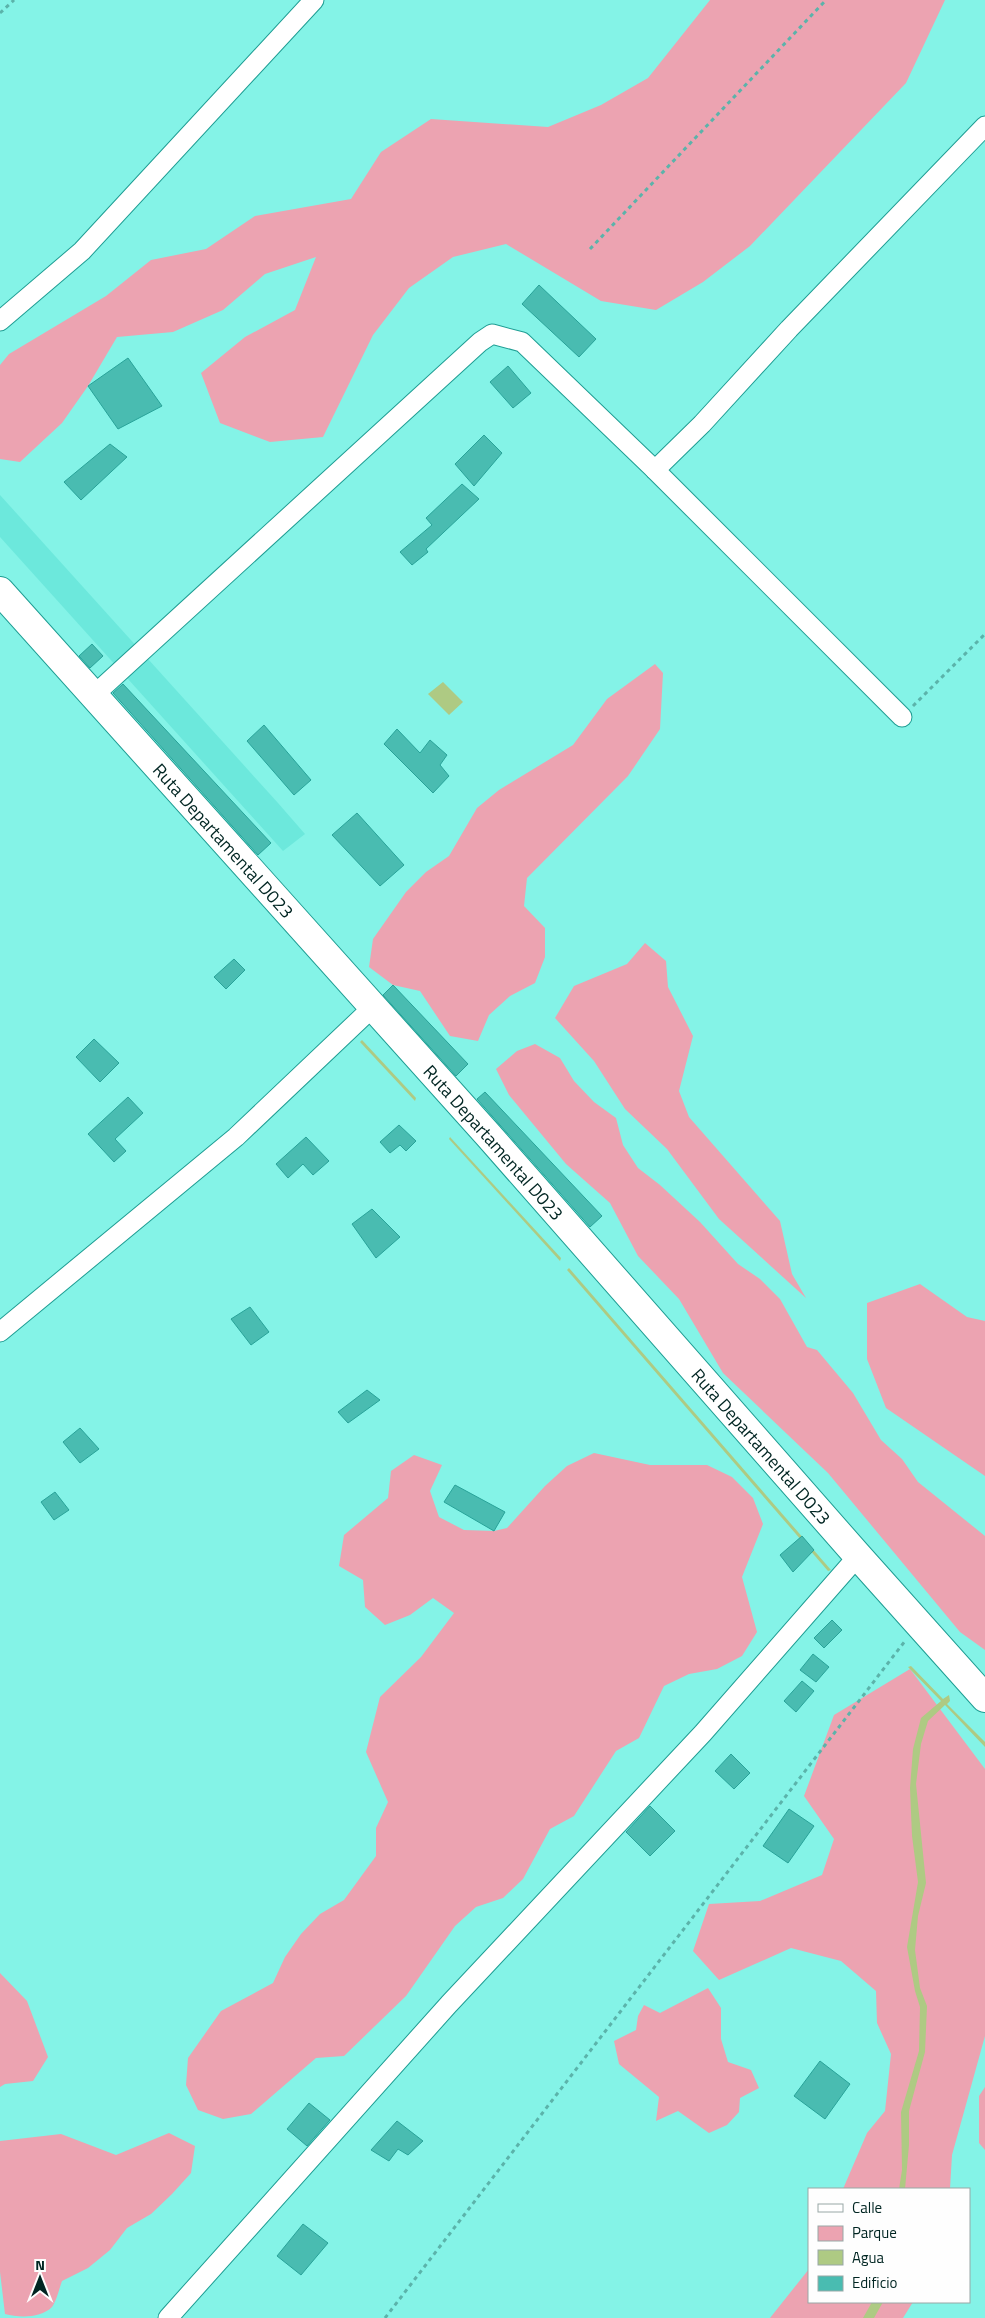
<svg xmlns="http://www.w3.org/2000/svg" width="985" height="2318" viewBox="0 0 985 2318" font-family="'Titillium Web',sans-serif">
	<style>
		.built { fill: #6ce8dc }
		.green { fill: #eca3b1 }
		.water { fill: #aeca83 }
		.building { fill: #49bcb1; stroke: #28a399 }
		.lines { fill: none; stroke-linecap: round; stroke-linejoin: round }
		.street-casing { stroke: #1e9d93; stroke-width: 21 }
		.primary-casing { stroke: #1e9d93; stroke-width: 30 }
		.path { stroke: #5bb3aa; stroke-width: 3; stroke-dasharray: 4 4; stroke-linecap: butt }
		.street { stroke: #fff; stroke-width: 19 }
		.primary { stroke: #fff; stroke-width: 28 }
		.labels { text-anchor: middle; dominant-baseline: central; stroke-width: 5; stroke-linejoin: round; paint-order: stroke }
		.street-label { font-size: 18px; fill: #002522; stroke: #fefefe }
	</style>
	<rect width="100%" height="100%" fill="#84f3e7"/>
	<path class="built" d="M0 495 278 803 305 834 283 851 0 537Z"/>
	<g class="green">
		<path d="M710 0H945L906 83 750 246 703 282 656 310 601 301 506 244 453 257 409 288 373 335 323 437 270 442 220 423 201 373 245 337 295 310 316 257 265 274 223 310 173 332 117 337 88 386 62 423 20 462 0 459V365L9 354 106 296 151 260 206 249 255 216 351 199 381 152 431 119 548 127 601 105 648 78Z"/>
		<path d="M655 664 663 673 660 729 628 776 527 878 524 906 545 928V957L535 983 510 996 489 1015 478 1041 450 1036 420 991 393 985 369 967 373 939 406 892 426 872 449 856 477 808 499 790 573 745 607 699Z"/>
		<path d="M645 943 666 961 668 987 693 1036 679 1091 689 1117 780 1221 792 1274 806 1298 719 1219 667 1149 625 1109 594 1061 555 1018 574 986 627 964Z"/>
		<path d="M535 1044 560 1058 574 1081 594 1102 616 1118 623 1145 638 1168 660 1185 700 1222 738 1264 760 1279 780 1299 807 1347 817 1350 853 1393 881 1440 902 1459 918 1482 985 1536V1650L960 1632 828 1473 723 1373 679 1299 638 1256 610 1203 566 1164 509 1095 496 1069 517 1051Z"/>
		<path d="M920 1284 967 1317 985 1321V1476L886 1408 867 1359V1303Z"/>
		<path d="M594 1453 650 1465H707L732 1477 753 1498 763 1524 742 1577 757 1632 742 1656 717 1669 689 1674 664 1686 639 1738 616 1751 574 1816 550 1829 523 1879 503 1898 476 1907 455 1926 406 1996 344 2056 316 2058 251 2114 223 2119 198 2110 186 2085 188 2058 221 2011 273 1983 285 1957 301 1934 320 1914 344 1900 376 1856V1828L388 1802 366 1752 380 1697 421 1657 454 1613 433 1598 410 1615 385 1625 365 1607 363 1580 339 1566 344 1535 388 1498 391 1471 414 1455 442 1465 430 1491 439 1517 464 1530 494 1531 507 1528 545 1486 567 1466Z"/>
		<path d="M910 1669 985 1769V2036L952 2155 950 2189H843L867 2133 885 2111 891 2054 877 2023 876 1991 841 1961 791 1948 719 1980 693 1951 709 1904 760 1901 822 1875 834 1839 804 1796 834 1715Z"/>
		<path d="M0 1973 27 2001 48 2057 33 2081 5 2084 0 2087Z"/>
		<path d="M708 1988 721 2008V2039L728 2062 751 2070 759 2088 740 2098 739 2112 727 2125 709 2133 678 2111 656 2121 659 2097 619 2064 614 2041 636 2030 638 2016 644 2005 660 2013Z"/>
		<path d="M985 2087V2150L979 2143V2096Z"/>
		<path d="M169 2133 195 2146 191 2173 172 2194 151 2214 127 2228 110 2250 88 2268 62 2281C59 2289 57 2300 52 2307 41 2318 20 2318 5 2314L0 2272V2141L61 2134 116 2155Z"/>
		<path d="M809 2269V2302H913L903 2318H770Z"/>
	</g>
	<g class="water">
		<path d="M443 682 463 702 449 715 428 694Z"/>
		<path d="M362 1040 416 1098 415 1101 360 1042Z"/>
		<path d="M450 1137 561 1258 560 1261 449 1139Z"/>
		<path d="M569 1268 831 1570 828 1571 567 1270Z"/>
		<path d="M911 1666 943 1699 949 1695 950 1701 947 1704 985 1742V1747L945 1705 928 1721 921 1744 916 1784 926 1883 918 1916 915 1950 920 1988 927 2006 925 2052 909 2111V2145L905 2189H899L902 2170 901 2112 919 2051 920 2007 915 1991 907 1947 918 1882 912 1836 910 1788 913 1749 921 1718 941 1701 908 1667Z"/>
		<path d="M872 2302H883L874 2318H863Z"/>
	</g>
	<g class="building">
		<path d="M539 285 596 339 579 357 522 304Z"/>
		<path d="M128 358 162 406 118 429 88 386Z"/>
		<path d="M508 366 531 393 513 408 490 382Z"/>
		<path d="M484 435 502 453 474 486 455 464Z"/>
		<path d="M110 444 127 457 81 500 64 482Z"/>
		<path d="M462 484 479 499 426 549 428 552 412 565 400 552 432 525 426 518Z"/>
		<path d="M92 644 103 656 90 668 79 656Z"/>
		<path d="M123 684 271 843 258 855 113 693Z"/>
		<path d="M264 725 311 780 294 795 247 741Z"/>
		<path d="M397 729 420 753 430 740 447 755 440 765 449 776 433 793 384 744Z"/>
		<path d="M357 813 404 865 380 886 332 835Z"/>
		<path d="M234 959 245 970 226 989 214 977Z"/>
		<path d="M393 985 468 1064 456 1076 383 995Z"/>
		<path d="M94 1039 119 1063 100 1082 76 1057Z"/>
		<path d="M485 1092 602 1216 590 1227 477 1099Z"/>
		<path d="M128 1097 143 1113 115 1139 126 1151 114 1162 88 1134Z"/>
		<path d="M399 1125 416 1141 406 1151 400 1145 390 1153 380 1142Z"/>
		<path d="M306 1137 329 1161 313 1175 303 1164 288 1178 276 1164Z"/>
		<path d="M372 1209 400 1237 376 1258 352 1224Z"/>
		<path d="M250 1307 269 1332 251 1345 231 1319Z"/>
		<path d="M367 1390 380 1400 348 1423 338 1412Z"/>
		<path d="M80 1428 99 1449 80 1463 63 1442Z"/>
		<path d="M455 1485 505 1512 494 1531 444 1502Z"/>
		<path d="M55 1492 69 1510 54 1520 41 1502Z"/>
		<path d="M802 1536 814 1550 793 1572 780 1555Z"/>
		<path d="M832 1620 842 1630 824 1648 814 1638Z"/>
		<path d="M813 1654 829 1667 816 1682 800 1670Z"/>
		<path d="M802 1681 814 1691 796 1712 784 1701Z"/>
		<path d="M731 1754 750 1773 734 1789 715 1771Z"/>
		<path d="M650 1806 675 1831 650 1856 626 1832Z"/>
		<path d="M789 1809 814 1826 788 1863 763 1846Z"/>
		<path d="M820 2061 850 2084 825 2119 794 2096Z"/>
		<path d="M309 2103 330 2120 307 2146 287 2129Z"/>
		<path d="M397 2121 423 2141 408 2155 398 2149 389 2161 371 2150Z"/>
		<path d="M303 2224 328 2243 301 2275 277 2256Z"/>
	</g>
	<g class="lines">
		<defs>
			<g id="street">
				<path d="M0 321 82 251 314 0"/>
				<path d="M655 470 902 717"/>
				<path d="M94 695 480 342 492 334 522 342 655 470 702 424 789 329 985 126"/>
				<path d="M0 1332 236 1137 373 1007"/>
				<path d="M168 2318 449 2004 703 1733 858 1556"/>
			</g>
			<g id="primary">
				<path id="s1" d="M0 591 489 1136 858 1556 985 1698"/>
			</g>
		</defs>
		<use href="#street" class="street-casing"/>
		<use href="#primary" class="primary-casing"/>
		<g class="path">
			<path d="M0 13 14 0"/>
			<path d="M590 249 826 0"/>
			<path d="M913 706 985 634"/>
			<path d="M385 2318 905 1641"/>
		</g>
		<use href="#street" class="street"/>
		<use href="#primary" class="primary"/>
	</g>
	<g class="labels">
		<g class="street-label">
			<text stroke="none"><textPath href="#s1" startOffset="335">Ruta Departamental D023</textPath></text>
			<text stroke="none"><textPath href="#s1" startOffset="740">Ruta Departamental D023</textPath></text>
			<text stroke="none"><textPath href="#s1" startOffset="1145">Ruta Departamental D023</textPath></text>
		</g>
	</g>
	<rect x="808" y="2188" width="162" height="115" fill="#fefefe" stroke="#98a7a6"/>
	<rect x="818" y="2204" width="25" height="8" fill="#ffffff" stroke="#98a7a6"/>
	<text x="852" y="2213" font-size="15" fill="#002522">Calle</text>
	<rect x="818" y="2226" width="25" height="15" fill="#eca3b1" stroke="#98a7a6"/>
	<text x="852" y="2238" font-size="15" fill="#002522">Parque</text>
	<rect x="818" y="2250" width="25" height="15" fill="#aeca83" stroke="#98a7a6"/>
	<text x="852" y="2263" font-size="15" fill="#002522">Agua</text>
	<rect x="818" y="2276" width="25" height="15" fill="#49bcb1" stroke="#98a7a6"/>
	<text x="852" y="2288" font-size="15" fill="#002522">Edificio</text>
	<g transform="translate(40 2278)" stroke="#fefefe" stroke-width="4" paint-order="stroke">
	<path d="M0-4L9 19L0 12L-9 19Z" fill="#002522"/>
	<text y="-8" font-size="14" font-weight="bold" text-anchor="middle" fill="#002522">N</text>
	</g>
</svg>
